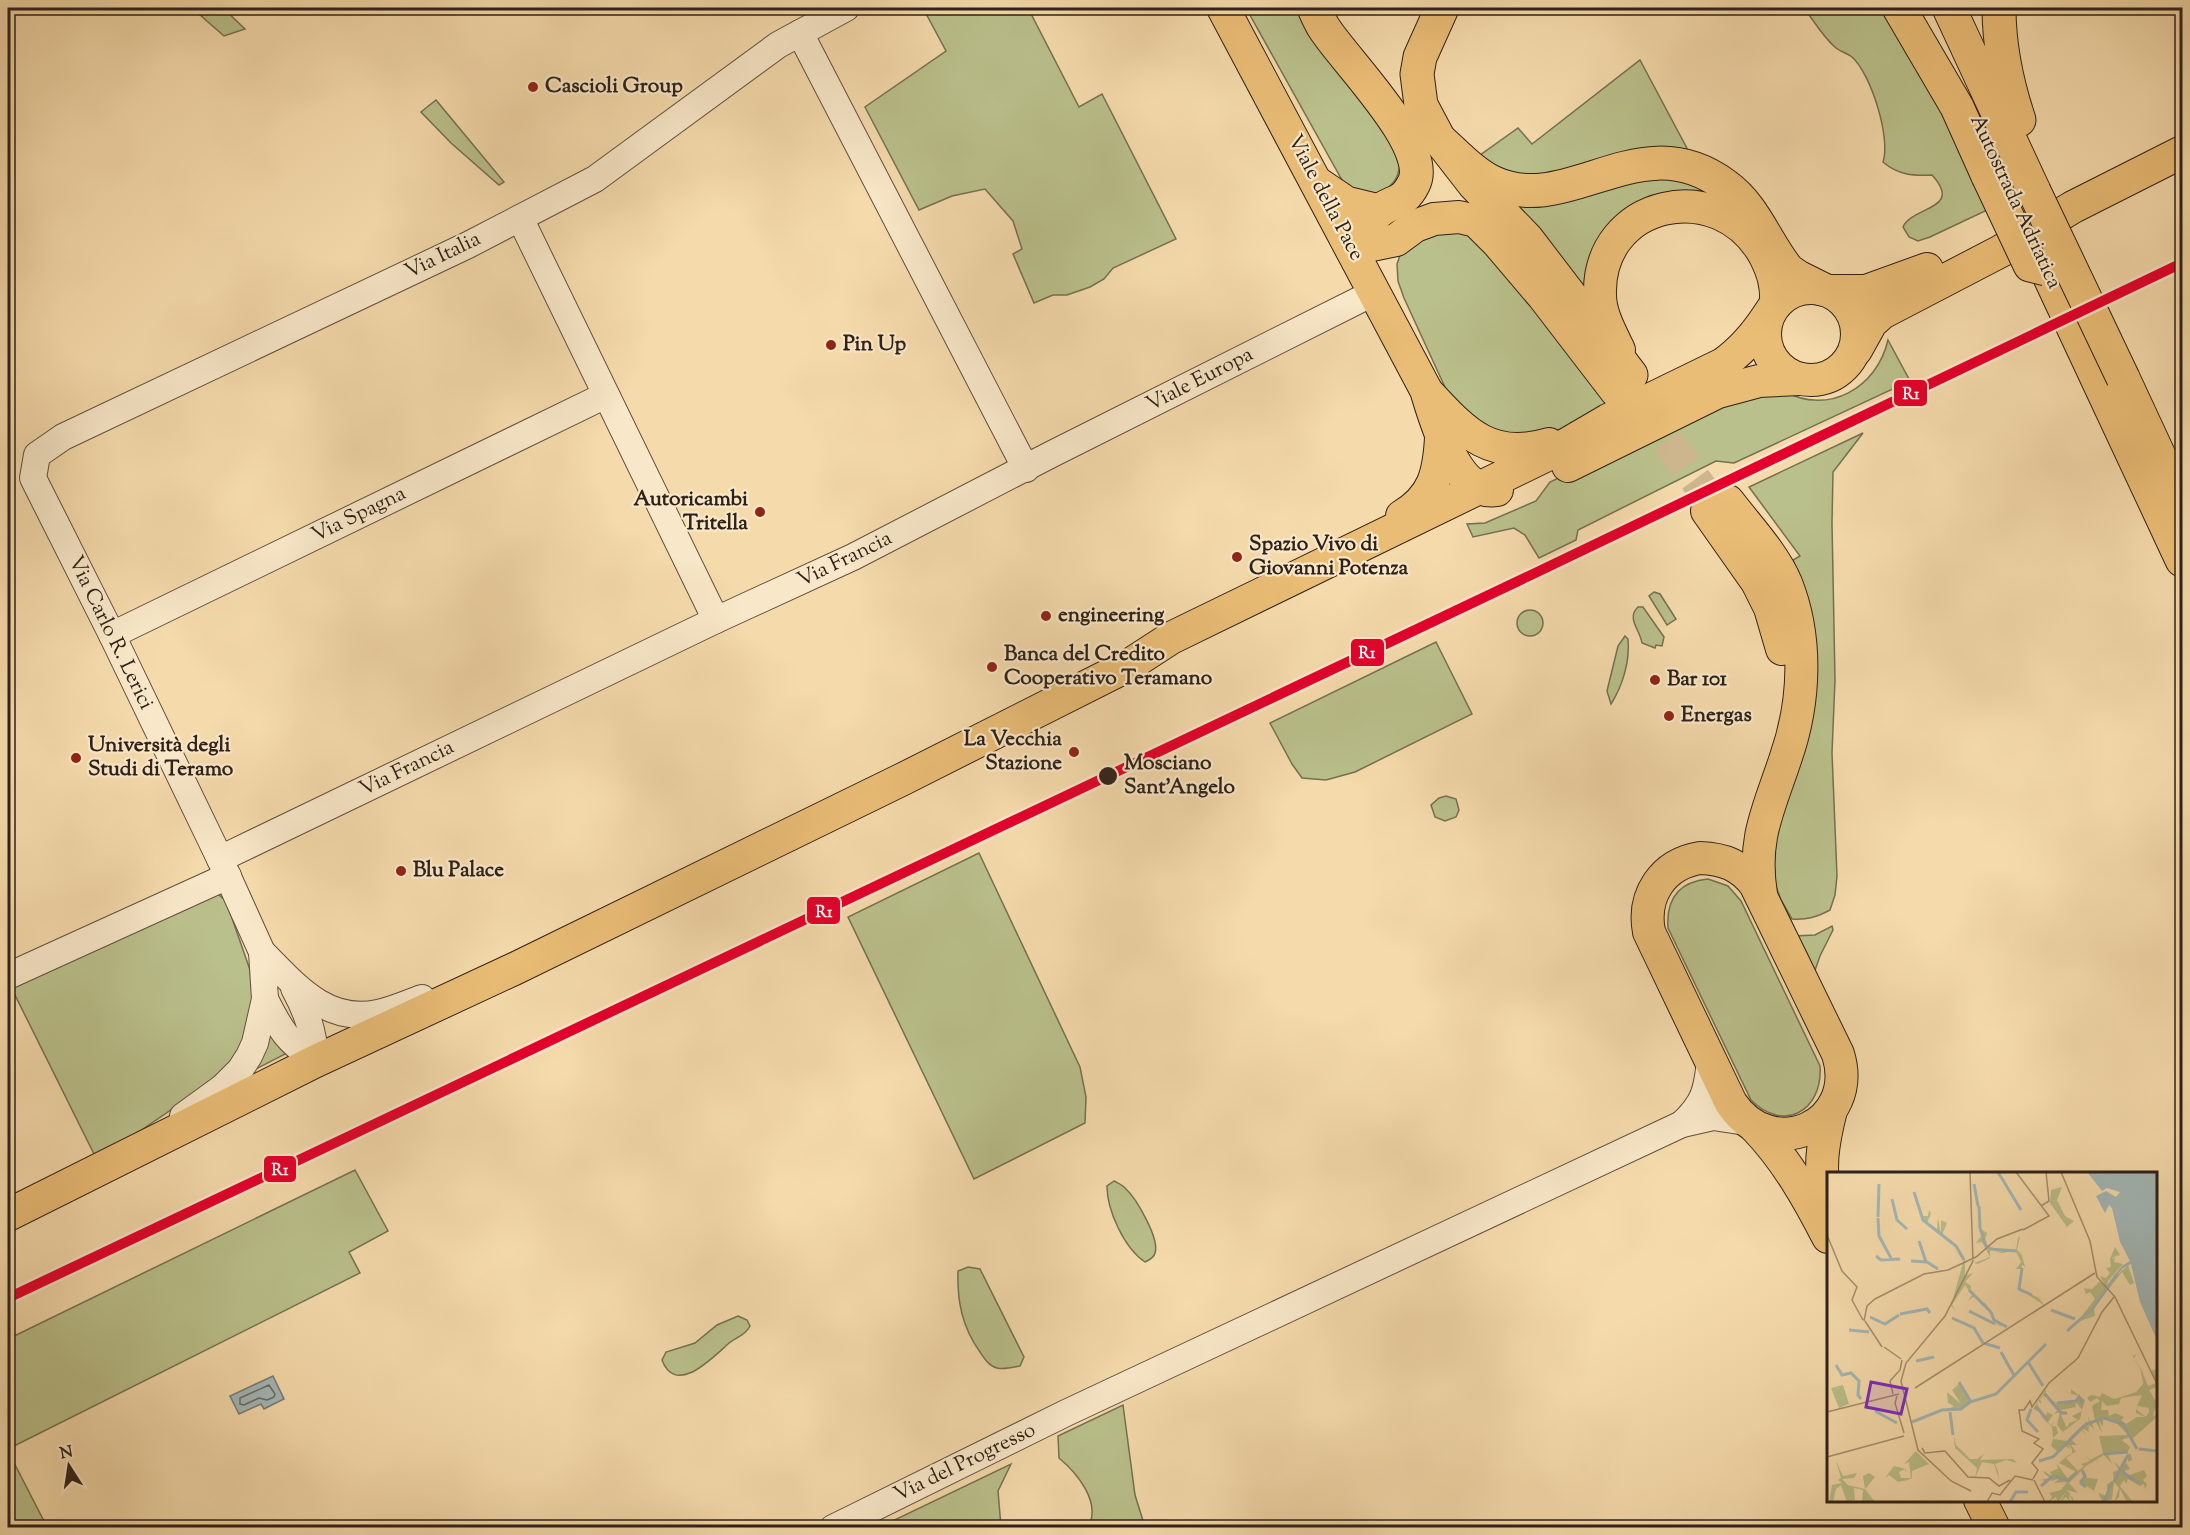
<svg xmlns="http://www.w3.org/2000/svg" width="2190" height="1535" viewBox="0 0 2190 1535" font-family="'Sorts Mill Goudy',serif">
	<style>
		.green { fill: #bac08b; stroke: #747052; stroke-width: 1.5 }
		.water { fill: #a3b7b6; stroke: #747b77; stroke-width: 1.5 }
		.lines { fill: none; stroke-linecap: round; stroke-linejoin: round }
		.shore { stroke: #686c68; stroke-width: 1.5 }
		.major-tunnel { stroke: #cdb58e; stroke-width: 32; stroke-dasharray: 32 16; stroke-linecap: butt }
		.minor-casing { stroke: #604f3e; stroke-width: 28 }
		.major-casing { stroke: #2e2119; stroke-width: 34 }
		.highway-casing { stroke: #2e2119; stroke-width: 35 }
		.minor { stroke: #f8e7c8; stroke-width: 26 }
		.major { stroke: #eabd76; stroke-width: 32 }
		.highway { stroke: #eabd76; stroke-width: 33 }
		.highway-bridge-casing { stroke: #2e2119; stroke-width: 35; stroke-linecap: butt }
		.highway-bridge { stroke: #eabd76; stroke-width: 33 }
		.rail-1-casing { stroke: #f8e7c8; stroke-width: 15 }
		.rail-1 { stroke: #e4002b; stroke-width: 10 }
		.poi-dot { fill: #8f2418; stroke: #f8e7c8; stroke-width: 2 }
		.stop-dot { fill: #2e2119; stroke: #f8e7c8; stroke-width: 2 }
		.labels { text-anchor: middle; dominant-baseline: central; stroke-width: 4.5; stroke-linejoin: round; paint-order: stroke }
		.poi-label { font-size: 21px; font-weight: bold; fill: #2e2119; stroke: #f8e7c8; text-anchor: start }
		.street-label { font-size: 21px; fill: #2e2119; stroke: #f8e7c8 }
		.stop-label { font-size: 21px; font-weight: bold; fill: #2e2119; stroke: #f8e7c8; text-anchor: start }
		.inset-river { fill: none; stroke: #a3b7b6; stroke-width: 3 }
		.inset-road { fill: none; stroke: #a59071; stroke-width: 1.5 }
		.view { fill: #7b2cbf; fill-opacity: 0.15; stroke: #7b2cbf; stroke-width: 3 }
		.inset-edge { fill: none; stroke: #2e2119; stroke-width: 3 }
		.line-badge { stroke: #f8e7c8; stroke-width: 2 }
		.badge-label { font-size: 16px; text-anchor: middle; font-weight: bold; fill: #fff }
	</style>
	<rect width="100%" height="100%" fill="#f5daab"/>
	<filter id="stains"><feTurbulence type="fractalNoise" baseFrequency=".00333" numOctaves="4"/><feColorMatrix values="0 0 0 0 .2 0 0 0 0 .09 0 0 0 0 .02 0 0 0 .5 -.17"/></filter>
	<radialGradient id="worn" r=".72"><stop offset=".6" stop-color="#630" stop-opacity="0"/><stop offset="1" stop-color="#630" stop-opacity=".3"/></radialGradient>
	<g class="green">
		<path d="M192 8H223L245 29 224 36Z"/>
		<path d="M923 8H1028L1079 107 1102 94 1176 239 1113 268 1104 279 1090 287 1067 295H1053L1034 303 1013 254 1022 249 1013 221 985 189 952 196 919 210 865 107 946 51Z"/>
		<path d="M1246 8H1303L1402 149C1399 173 1400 181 1379 195L1347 189Z"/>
		<path d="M1804 8H1894L2000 204 1930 237 1918 241 1909 237 1903 227C1912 206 1964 210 1932 175 1913 176 1898 175 1883 162 1891 138 1871 74 1852 57 1847 53 1841 52 1836 48 1823 37 1814 21 1804 8Z"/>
		<path d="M1640 60 1690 154 1558 176 1508 175 1476 158 1518 128 1532 144Z"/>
		<path d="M436 100 504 182 499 185 451 143 421 112Z"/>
		<path d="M1657 167 1707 191C1680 189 1661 192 1637 203L1592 309 1505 191Z"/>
		<path d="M1461 226 1487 247 1611 408 1565 432 1501 441 1450 398 1404 298 1398 281 1397 264 1403 247Z"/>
		<path d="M1888 340 1910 381 1734 463 1716 461 1578 530 1576 540 1539 558 1525 535 1514 528 1473 537 1467 524 1485 523 1536 501 1550 482 1702 408 1784 391C1828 416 1877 388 1888 340Z"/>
		<path d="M1863 433 1833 472 1832 523 1835 680 1832 753 1837 876 1835 895 1830 910C1817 917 1807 920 1792 919L1781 900 1767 861 1815 688C1819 637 1813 606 1793 560L1800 556 1749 487Z"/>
		<path d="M1654 592 1660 594 1676 619 1667 625 1649 596Z"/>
		<path d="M1638 607H1643L1664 637 1662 646 1656 645 1655 648 1642 643C1640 630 1626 618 1638 607Z"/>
		<circle cx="1530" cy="623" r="13"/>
		<path d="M1625 636 1628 639C1630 661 1623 685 1611 704L1607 691 1618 646Z"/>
		<path d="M1436 642 1472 714 1355 772 1326 780 1302 778 1292 764 1270 723Z"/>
		<path d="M1446 796 1456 799 1459 810 1456 817 1445 821 1435 817 1431 805 1439 798Z"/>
		<path d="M979 853 1080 1067 1086 1097 1085 1123 974 1179 848 917Z"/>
		<path d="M1708 879 1728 886 1741 901 1820 1066C1823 1111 1784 1133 1751 1100L1668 928C1666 899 1678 882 1708 879Z"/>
		<path d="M212 889 226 901 250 970 254 1008 241 1056 207 1085 140 1131 95 1156 9 983Z"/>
		<path d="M1832 926 1833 930 1820 956 1813 976 1795 936 1815 935Z"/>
		<path d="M270 1025 291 1051 252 1071Z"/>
		<path d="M355 1170 388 1231 349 1252 360 1273 8 1449V1339Z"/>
		<path d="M1114 1181C1118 1183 1123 1185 1126 1189 1136 1198 1160 1239 1155 1253 1154 1258 1149 1260 1145 1262 1124 1248 1107 1210 1107 1186Z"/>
		<path d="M968 1267 980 1269 1024 1357 1020 1366C1014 1367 1004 1370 997 1368 989 1366 984 1358 980 1352 962 1327 957 1301 958 1271Z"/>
		<path d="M738 1316 747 1320 750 1326C746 1335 735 1338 728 1344 713 1357 676 1397 662 1360L666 1352 695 1343 717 1325Z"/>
		<path d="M1123 1405 1135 1495 1145 1527H1088C1102 1503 1077 1473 1059 1458L1058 1436Z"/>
		<path d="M8 1451 47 1527H8Z"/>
		<path d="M1011 1464 998 1491 1001 1527H880Z"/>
	</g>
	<path class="water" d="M273 1376 284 1399 264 1409 261 1404 239 1414 230 1396Z"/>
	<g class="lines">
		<path class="shore" d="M269 1385 275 1394 274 1397 267 1400 259 1398 244 1405 240 1404V1398Z"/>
		<path class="major-tunnel" d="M1638 402 1720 513"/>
		<defs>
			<g id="minor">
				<path d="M800 33 1026 469"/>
				<path d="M520 218 716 620"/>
				<path d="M112 635 606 395"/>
				<path d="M220 859 716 620 853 557 1052 454 1375 292"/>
				<path d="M262 952C295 985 326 1024 378 1013 393 1010 408 1003 422 998"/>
				<path d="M8 976 228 876"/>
				<path d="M294 988C308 1014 313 1031 316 1061"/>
				<path d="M265 999C281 1031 287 1041 316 1061"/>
				<path d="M183 1116 223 1087 240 1070 249 1056 255 1043 265 999 262 952 220 859 112 635 33 478 37 455 63 437 468 245 595 179 778 45 846 8"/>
				<path d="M1682 1124C1704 1103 1707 1091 1710 1061"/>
				<path d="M833 1528 1066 1413 1682 1124 1713 1117 1746 1122"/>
			</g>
			<g id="major">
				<path d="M1223 8 1426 390C1435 419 1456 497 1497 490"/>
				<path d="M1352 249 1396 240 1415 226 1434 219 1459 217 1476 221 1498 243 1543 296 1616 391"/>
				<circle cx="1811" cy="334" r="46"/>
				<path d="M1830 291H1866L1927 269"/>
				<path d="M1619 350C1611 333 1600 314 1600 295 1597 200 1720 173 1765 256 1773 272 1777 285 1776 304"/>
				<path d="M1856 350 1871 323 1882 313 2001 251 2073 207 2182 152"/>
				<path d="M1430 395C1466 434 1492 461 1549 444"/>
				<path d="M1568 466 1718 392 1759 381 1800 379"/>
				<path d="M1728 501C1747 526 1773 553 1786 583 1808 638 1805 702 1786 757 1769 809 1752 838 1761 894"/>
				<path d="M1707 511 1757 582 1770 608 1782 649"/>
				<path d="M1402 516C1434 497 1439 473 1441 438"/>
				<path d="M1700 858C1724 859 1740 865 1755 884L1838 1054C1860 1125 1772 1165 1731 1103L1649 932C1642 895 1663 864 1700 858Z"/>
				<path d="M1755 1127C1786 1159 1808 1198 1828 1237"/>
				<path d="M1828 1204C1817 1173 1823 1142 1831 1110"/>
				<path d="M8 1215 316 1061 514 969 903 779 1131 664 1171 638 1555 451 1608 420 1723 364C1743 350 1756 334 1769 314"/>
				<path d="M1980 1500 1994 1528"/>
			</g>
			<g id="highway">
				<path d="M1314 8C1317 15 1320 22 1324 28 1344 60 1432 146 1414 183 1404 204 1394 200 1379 211 1370 218 1359 239 1352 249"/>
				<path d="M1442 8 1420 57 1417 74 1421 105 1439 139 1474 184 1527 239 1631 375"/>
				<path d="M1899 8 1957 107 1988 176"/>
				<path d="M1949 8 2034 191"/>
				<path d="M1999 8C1999 46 2007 84 2019 120"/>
				<path d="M1439 139C1456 154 1472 172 1492 182 1569 219 1640 121 1726 186 1755 207 1766 243 1788 270L1798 277 1822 289"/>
				<path d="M1318 184 1346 203 1379 211"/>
				<path d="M2046 269 2182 560"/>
				<path d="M2123 378 2182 505"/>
			</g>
		</defs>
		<use href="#minor" class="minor-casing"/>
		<use href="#major" class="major-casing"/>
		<use href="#highway" class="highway-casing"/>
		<use href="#minor" class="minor"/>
		<use href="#major" class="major"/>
		<use href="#highway" class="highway"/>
		<defs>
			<g id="highway-bridge">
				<path d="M1988 176 2030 265 2046 269"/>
				<path d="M2034 191 2123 378"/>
			</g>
		</defs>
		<use href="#highway-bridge" class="highway-bridge-casing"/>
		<use href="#highway-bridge" class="highway-bridge"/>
		<defs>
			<path id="rail-1" d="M8 1298 1531 575 2182 263"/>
		</defs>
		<use href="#rail-1" class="rail-1-casing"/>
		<use href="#rail-1" class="rail-1"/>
	</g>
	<g class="poi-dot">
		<circle cx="533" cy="87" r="6"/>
		<circle cx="831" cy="345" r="6"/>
		<circle cx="760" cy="512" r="6"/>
		<circle cx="1237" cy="557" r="6"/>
		<circle cx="1046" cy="616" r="6"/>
		<circle cx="992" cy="667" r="6"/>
		<circle cx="1655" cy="680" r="6"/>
		<circle cx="1669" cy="716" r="6"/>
		<circle cx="1074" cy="752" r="6"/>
		<circle cx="76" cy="758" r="6"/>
		<circle cx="401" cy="871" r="6"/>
	</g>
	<circle class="stop-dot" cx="1108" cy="776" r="10"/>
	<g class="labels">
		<g class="poi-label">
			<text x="545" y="87">Cascioli Group</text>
			<text x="843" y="345">Pin Up</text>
			<text x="748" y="500" text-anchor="end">Autoricambi<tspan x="748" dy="24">Tritella</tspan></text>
			<text x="1249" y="545">Spazio Vivo di<tspan x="1249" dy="24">Giovanni Potenza</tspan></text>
			<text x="1058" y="616">engineering</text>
			<text x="1004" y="655">Banca del Credito<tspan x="1004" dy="24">Cooperativo Teramano</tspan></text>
			<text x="1667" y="680">Bar 101</text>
			<text x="1681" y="716">Energas</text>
			<text x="1062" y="740" text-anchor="end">La Vecchia<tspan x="1062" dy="24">Stazione</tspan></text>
			<text x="88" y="746">Università degli<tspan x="88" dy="24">Studi di Teramo</tspan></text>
			<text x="413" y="871">Blu Palace</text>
		</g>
		<g class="street-label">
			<text transform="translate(1325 198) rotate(62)">Viale della Pace</text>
			<text transform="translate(2015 202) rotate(65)">Autostrada Adriatica</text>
			<text transform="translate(443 256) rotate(-26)">Via Italia</text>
			<text transform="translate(1200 380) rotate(-27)">Viale Europa</text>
			<text transform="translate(359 515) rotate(-26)">Via Spagna</text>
			<text transform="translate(845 560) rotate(-26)">Via Francia</text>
			<text transform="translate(110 633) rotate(64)">Via Carlo R. Lerici</text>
			<text transform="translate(407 769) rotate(-26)">Via Francia</text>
			<text transform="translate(965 1463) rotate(-26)">Via del Progresso</text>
		</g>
		<g class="stop-label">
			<text x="1124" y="764">Mosciano<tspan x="1124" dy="24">Sant'Angelo</tspan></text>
		</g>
	</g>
	<g transform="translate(1827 1172)">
		<rect width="330" height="330" fill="#f5daab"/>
		<path d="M235 15 230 28 238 44 247 49 240 55 223 31 224 18ZM102 38 103 39 104 42 100 51 110 57 111 46 114 62V48L120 51 115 63 129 73 138 87V104L146 101 138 110 144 114 143 120 159 132 168 147 179 155 174 154 160 149 173 153 167 148 156 130 146 125 141 129 145 123 138 113 125 133 129 139 124 134 137 87 129 75 96 49 95 44H101ZM152 56 160 61 157 71 173 80 181 77 189 78 191 66 193 64 190 78 195 83 198 95 195 93 192 117 212 126 218 134 191 116 194 97H189L194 90 189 79 174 81 163 77V86L151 92 147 91 163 85 155 70 149 71 156 62ZM288 75 293 83 286 85 285 87 288 85 287 90 296 92 281 109 279 119 287 106 301 93 307 111 303 113 295 100 267 136 268 144 250 150 268 127 263 120 259 122 257 116 265 117 272 110 277 111 273 104 279 106 283 101 279 96 284 95 283 87ZM302 177 306 184 310 182 307 186 315 199 321 214 329 211 324 199 330 197V215L322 218 330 231 326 243 330 245 305 267 309 278 302 265 295 268 303 275 300 281 281 282 285 292 277 283 259 294 255 298 260 306 271 307 267 319 252 309 258 303 254 299 242 311 251 321 239 318 243 321V324L245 325 246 326 247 330 242 324 241 321 243 330 239 325 233 330 239 320 231 330 229 325 221 330 225 325 222 321 234 318 240 310 227 311 233 306 225 309 224 306 213 315 218 309 213 308 223 306 217 301V299L225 304 223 300 231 297 230 292 241 307 250 300 232 291 240 284 248 280 239 286 251 299 257 294 254 292 263 289 257 282 263 288 276 281 272 264 301 263 286 247H276V255L272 249 275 261 269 250 265 252 267 257 261 252 263 259 260 253 262 260 255 256 259 263 254 257 243 266 250 273H244L249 280 245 281V277L240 271 243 277 238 274 228 284 224 287H220L217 296 220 287 231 280 224 274 226 267 240 269 244 264 257 252 262 251 261 243 263 250 268 248 265 234 273 229 270 226 263 230 260 226 264 223 273 225 275 221 287 227 309 220 316 212 314 199ZM315 223 310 234 322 236V240L319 245 309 237V241L318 245H310L299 252 294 248 297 245 288 241 282 244 281 238H274L275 229 280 234 292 232 294 226ZM133 211 145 229 135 237 120 238 127 234 121 231 120 220 134 232 125 218ZM16 213 22 232 12 236 4 216ZM219 217V223L229 231 250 228 251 223 244 222V217L258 228 255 238 248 229 249 235 233 238 241 241 234 243 240 256 242 251 251 248 245 244 255 239 253 247 236 260 230 253 233 240 227 242 231 238 229 232 218 223 217 228V223L213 227 215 232 211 229 210 236 219 244 220 240 226 243 221 250 224 254 227 249 225 254H229L231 261 226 266 225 255 214 244 217 242 206 237ZM127 263 129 273 143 287H150L157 282 153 288 186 287 190 291 179 288 168 292 171 299 172 307 167 292 155 290 148 306 150 296 128 276ZM89 279 102 292 85 299V306L81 308 71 310 62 303 58 306 67 294 79 297 78 301V297L72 300 74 306H84L82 290 77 292ZM301 282H304L305 288 301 290V283L298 289 303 297 298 299 300 304 317 298 320 304 316 308 320 312 318 317 317 312 313 314 301 307 299 312 297 308 293 314 306 330 299 328 293 317 292 325 287 330 292 316 287 310 285 327 276 330 271 321 280 324V312L287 308 286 300 292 298 287 290 294 296ZM9 289 16 304 30 301 27 306 15 307 21 313 38 317 36 304 42 301 48 305 38 317 48 330H35L36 318 27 316 28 328 20 330 14 313 9 317 6 330H2L5 313 15 311 11 308 14 306Z" fill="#bac08b" fill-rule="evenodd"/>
		<path d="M260 0H330V168L313 130 304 92 296 96 290 103 286 105 295 94 303 89 293 70 285 36 282 33 278 41 269 24 279 19 289 25 293 20 280 16 275 19Z" fill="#a3b7b6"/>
		<path class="inset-river" d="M171 0 194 38M147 12 151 34M87 20 96 48 129 74 137 88M65 27 70 48 80 57M152 34 153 56 159 74M51 45 52 12M51 46 52 64 64 86M92 69 99 90M163 77 190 79M49 84 54 88 73 87M84 89 100 90 111 97M195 96 192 117 205 123M142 118 164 140M224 138 248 147M142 139 168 152M164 140 167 148 180 155M73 142 100 137 103 141M43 145 58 152 72 143M125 146 147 156 156 171 173 176M22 158 42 160M240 159 266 136 290 102M174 180 188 205M89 189 107 185M201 190 216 214M9 193 15 203 24 201 32 209 31 223 34 227M132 210 144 230M218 222 234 241H240M230 231 249 229 252 225 256 232M209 234 221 249M204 237 200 248 211 260M48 239 70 251M123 240 126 263M85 250 115 238 134 237 143 230 169 222 219 172M312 277 330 279M277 282 301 280M212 289 226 285 259 252 277 246 296 252 310 277M255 298 258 304 254 311 259 315M294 299 312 311M287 309 301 283M214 314 226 304 241 308 250 300M183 330 189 320H201M277 330 285 310"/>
		<path class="inset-road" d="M143 0 146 89 118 144 79 191 74 209 91 278 124 309 144 319M189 0 222 44 196 58M234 0 263 69 270 105 288 125M214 34 222 29 219 0M0 63 15 99 30 115 25 128 36 148M288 125 330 212M37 149 40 134 48 127 97 102 121 98 149 85 170 67 196 57M38 149 55 175M57 175 74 187M88 216 268 101M66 222 63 209 73 198 75 188M70 224 68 231 77 261M0 240 72 222M95 276 98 281 118 279 141 305 162 306 172 314 183 308M0 285 77 264M206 307 211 298 205 291 216 277 207 271 212 267 195 259 192 238H197L203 229 205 235 222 211 251 186 275 140 287 125M207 308 218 330M160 330 165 321 173 323 188 304 206 308"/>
		<path class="view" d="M44 210 80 217 74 242 39 235Z"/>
		<rect width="330" height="330" class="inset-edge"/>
	</g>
	<g class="line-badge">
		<rect x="1893" y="379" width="35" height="28" rx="6" fill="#e4002b"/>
		<rect x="1350" y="638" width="35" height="29" rx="6" fill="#e4002b"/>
		<rect x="806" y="896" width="35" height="29" rx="6" fill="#e4002b"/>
		<rect x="263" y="1155" width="34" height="28" rx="6" fill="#e4002b"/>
	</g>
	<g class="badge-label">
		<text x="1911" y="399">R1</text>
		<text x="1367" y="658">R1</text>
		<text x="824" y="917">R1</text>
		<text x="280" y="1175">R1</text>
	</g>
	<rect width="2190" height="1535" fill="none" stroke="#f5daab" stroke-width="30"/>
	<rect x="9" y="9" width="2172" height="1517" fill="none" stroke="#2e2119" stroke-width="3"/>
	<rect x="15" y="15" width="2160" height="1505" fill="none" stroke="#2e2119" stroke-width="1.5"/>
	<g transform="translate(69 1466) rotate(348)" stroke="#f8e7c8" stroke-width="4.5" paint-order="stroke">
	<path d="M0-4.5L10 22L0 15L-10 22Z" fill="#2e2119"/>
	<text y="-9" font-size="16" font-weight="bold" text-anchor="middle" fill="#2e2119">N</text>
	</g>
	<rect width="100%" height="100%" filter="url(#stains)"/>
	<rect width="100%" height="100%" fill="url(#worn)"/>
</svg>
